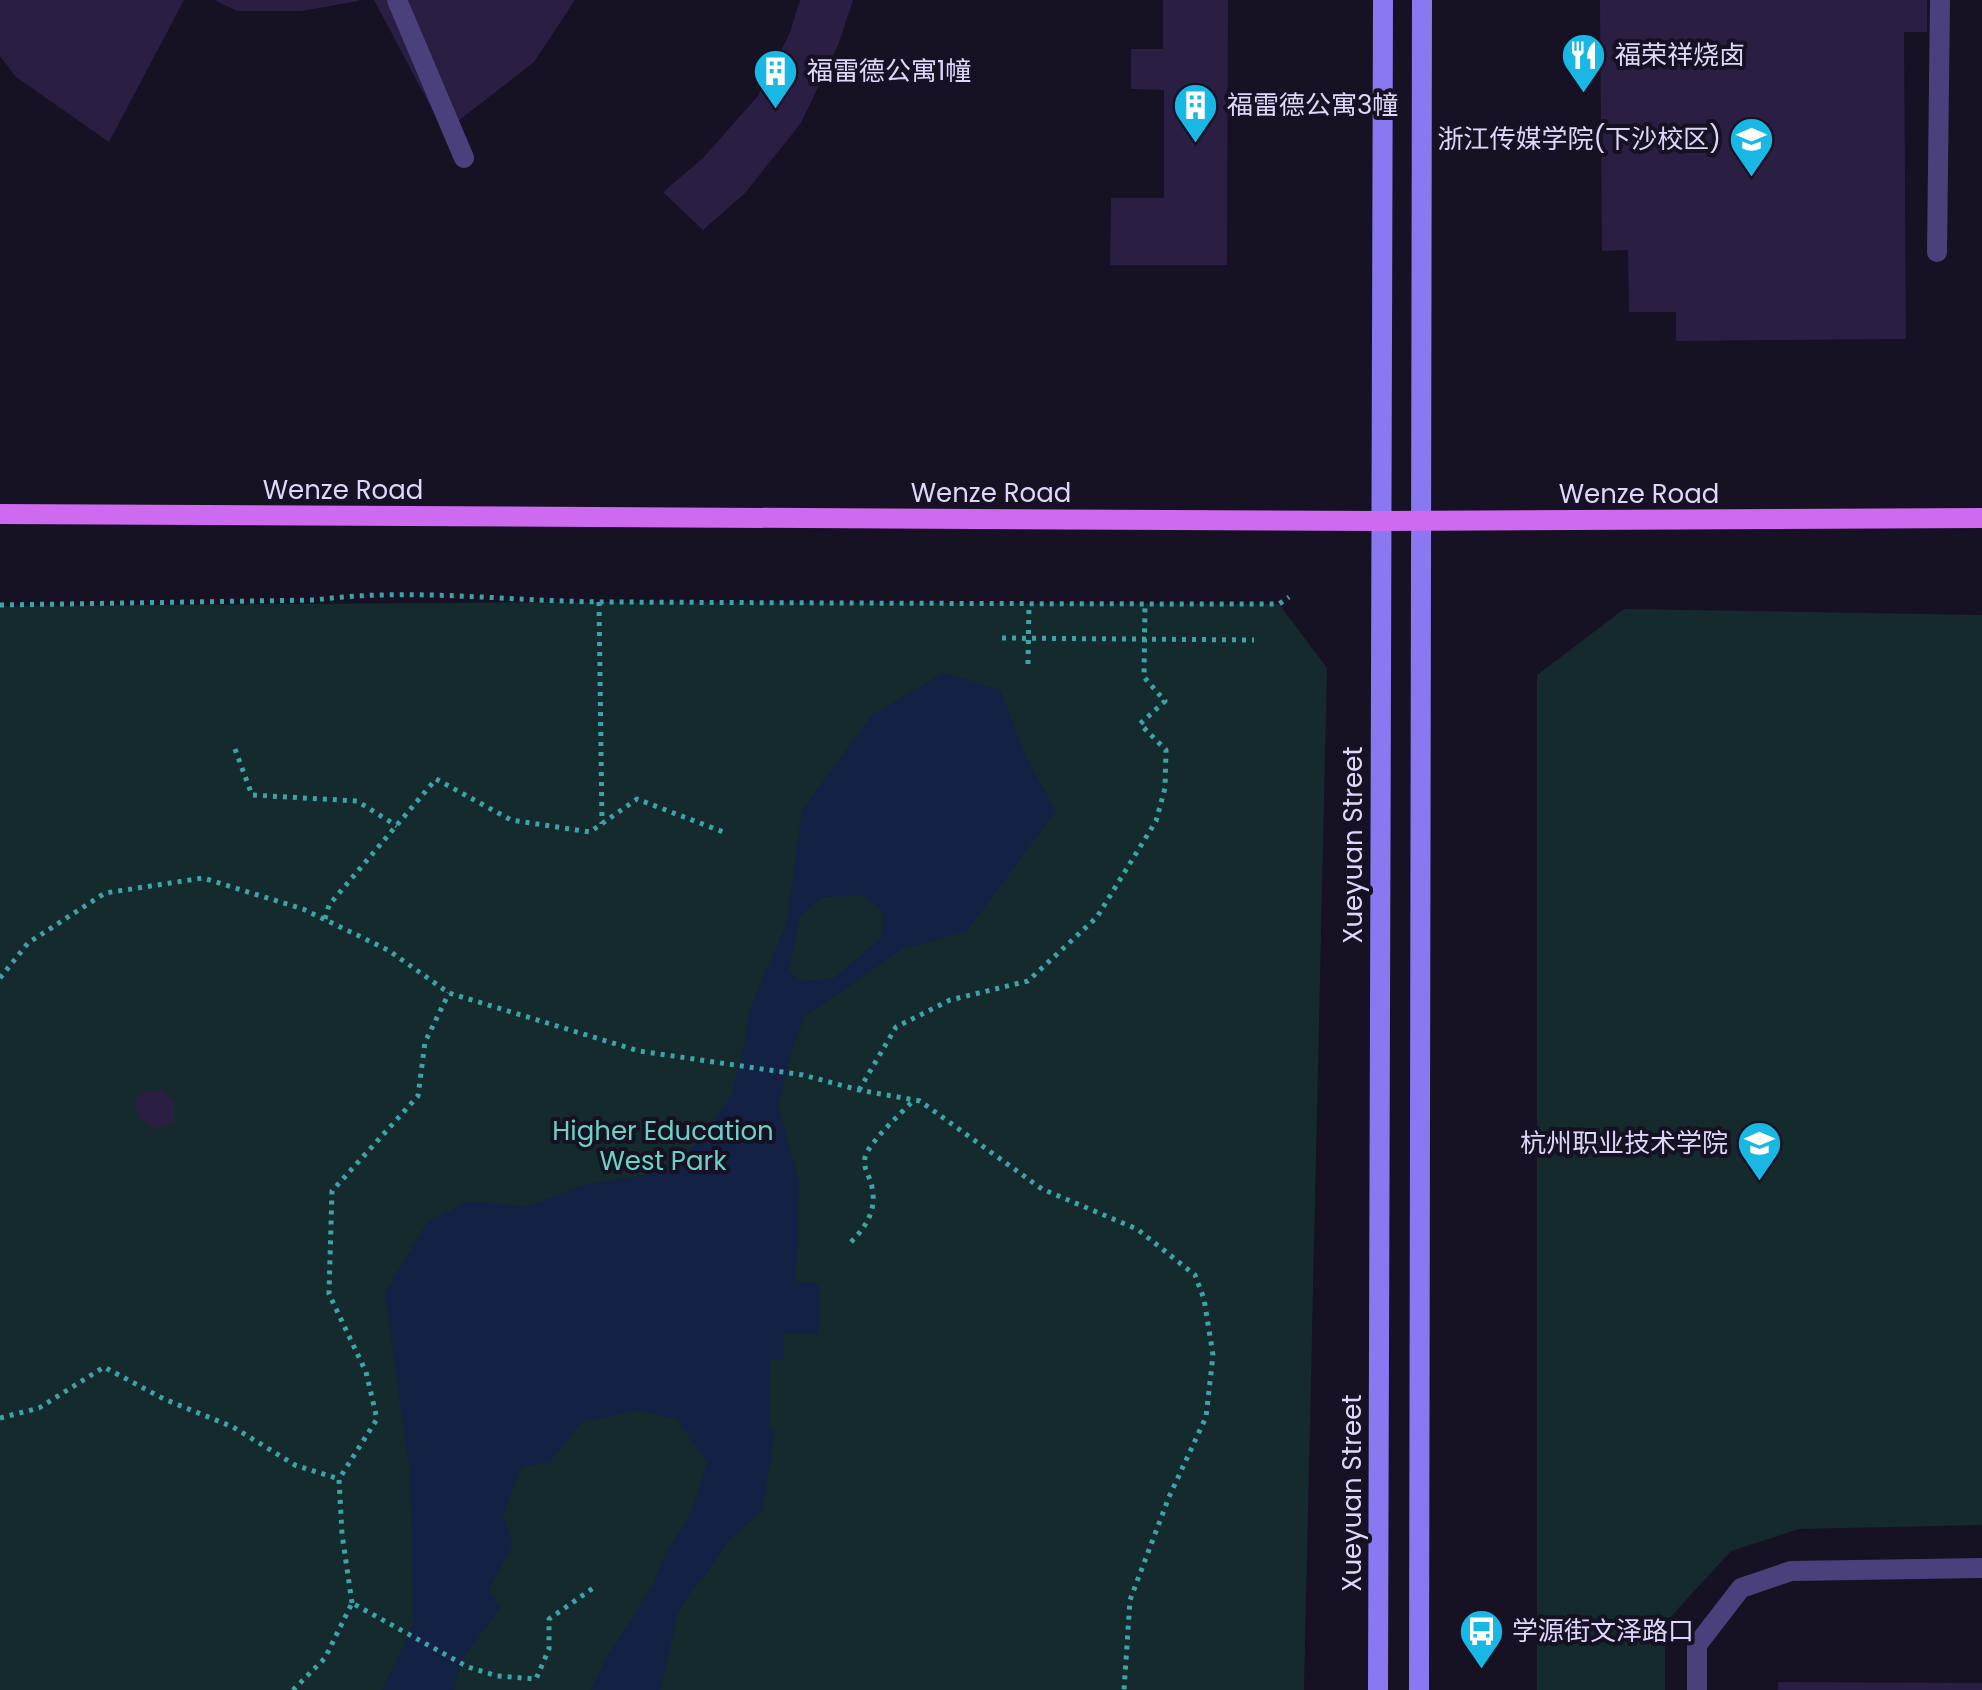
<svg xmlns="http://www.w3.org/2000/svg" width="1982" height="1690" viewBox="0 0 1982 1690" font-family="Poppins,'Noto Sans SC',sans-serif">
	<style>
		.green { fill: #142a2c }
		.water { fill: #132144; fill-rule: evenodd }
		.building { fill: #2a1f42 }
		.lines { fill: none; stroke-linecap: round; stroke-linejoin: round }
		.path { stroke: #3ca3a9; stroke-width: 5; stroke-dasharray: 4 6; stroke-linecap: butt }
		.service { stroke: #4a417c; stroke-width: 20 }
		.minor { stroke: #4a417c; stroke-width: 20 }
		.secondary { stroke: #8978f0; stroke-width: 20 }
		.primary { stroke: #cd6aef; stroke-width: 20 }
		.labels { text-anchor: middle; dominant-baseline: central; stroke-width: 8; stroke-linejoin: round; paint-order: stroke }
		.poi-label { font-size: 26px; fill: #dfd7fb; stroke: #161123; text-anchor: start }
		.street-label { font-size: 26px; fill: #dfd7fb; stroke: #161123 }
		.park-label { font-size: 26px; fill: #6ad3c5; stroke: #161123 }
	</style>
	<rect width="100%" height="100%" fill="#161123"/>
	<g class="green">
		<path d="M599 602 1279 604 1327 668 1304 1690H0V606Z"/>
		<path d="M1624 609 1982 615V1525L1799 1529 1731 1551 1665 1623V1690H1537V675Z"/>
	</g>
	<path class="water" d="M944 673 1000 690 1026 758 1056 811 966 932 904 948 805 1016 794 1043 778 1106 799 1181 796 1282 819 1283V1334H784V1360H769V1428L775 1432 762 1511 726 1543 715 1562 687 1597 678 1613 660 1690H591L607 1657 652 1586 663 1559 691 1512 707 1463 677 1419 636 1411 582 1422 549 1463 522 1466 503 1515 513 1544 489 1589 500 1608 460 1662 454 1690H382L414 1623 410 1472 385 1293 428 1221 470 1201 527 1207 583 1185 668 1171 703 1138 731 1096 745 1040 749 1011 787 922 802 810 873 714ZM865 896 883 912 882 937 833 979 801 981 789 971 800 916 822 897Z"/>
	<g class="building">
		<path d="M0 0H184L109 142 16 77 0 56Z"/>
		<path d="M214 0H358V1L302 11H237Z"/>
		<path d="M374 0H575L534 62 444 132Z"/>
		<path d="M800 0H853L838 45 801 123 745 193 703 230 663 192 703 158 757 97 789 35Z"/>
		<path d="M1163 0H1228L1227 265H1110L1111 198H1164V90L1131 89V49H1163Z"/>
		<path d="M1600 0H1927V32H1904L1906 339 1676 341V312H1629L1628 250 1602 251Z"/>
		<path d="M162 1090 174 1102V1122L163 1127H151L137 1116 135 1101 145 1091Z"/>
		<path d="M1778 1682 1982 1683V1690H1778Z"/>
	</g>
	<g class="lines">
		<g class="path">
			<path d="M599 602 602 824"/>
			<path d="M0 605 315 600C412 587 513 602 611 602 834 603 1057 604 1279 604L1289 597"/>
			<path d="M1002 638 1254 640"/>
			<path d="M1028 664 1029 604"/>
			<path d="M235 749 252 795 357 801 397 826"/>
			<path d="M325 919 329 905 436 779 511 820 590 832 637 799 726 833"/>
			<path d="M0 978 28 943 105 893 203 878 303 909 388 950 449 993 639 1051 803 1075 859 1090 920 1101 1042 1189 1137 1229 1195 1275 1204 1299 1213 1355 1206 1417 1169 1497 1130 1600 1124 1690"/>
			<path d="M859 1090 896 1027 950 1000 1028 981 1097 917 1156 821 1165 788 1166 750 1140 724 1165 701 1144 677 1145 604"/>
			<path d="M851 1242C866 1227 877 1210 872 1187 870 1175 860 1166 867 1152 877 1135 899 1115 913 1101"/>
			<path d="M0 1418 39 1408 104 1367 164 1399 233 1427 295 1465 339 1479"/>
			<path d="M352 1603 342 1534 339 1479 377 1419 366 1372 329 1294 332 1191 418 1096 425 1042 449 993"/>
			<path d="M293 1690 325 1658 352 1603 468 1667 497 1676 536 1679 549 1649V1619L596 1586"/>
		</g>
		<path class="service" d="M397 0 464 158"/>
		<g class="minor">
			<path d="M1937 252 1940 0"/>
			<path d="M1697 1690V1645L1741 1588 1791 1571 1982 1568"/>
		</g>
		<g class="secondary">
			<path d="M1378 1690 1383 0"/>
			<path d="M1419 1690 1422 0"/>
		</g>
		<path class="primary" d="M0 514 1380 521 1982 518"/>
	</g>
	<defs>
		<symbol id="restaurant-pin" viewBox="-11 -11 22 30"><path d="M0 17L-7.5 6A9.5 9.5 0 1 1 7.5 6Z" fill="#19b8e4" stroke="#161123"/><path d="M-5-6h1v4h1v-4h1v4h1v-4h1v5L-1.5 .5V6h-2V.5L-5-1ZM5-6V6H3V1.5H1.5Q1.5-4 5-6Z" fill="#fff"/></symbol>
		<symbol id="building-pin" viewBox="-11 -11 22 30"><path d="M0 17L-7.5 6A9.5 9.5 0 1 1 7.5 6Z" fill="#19b8e4" stroke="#161123"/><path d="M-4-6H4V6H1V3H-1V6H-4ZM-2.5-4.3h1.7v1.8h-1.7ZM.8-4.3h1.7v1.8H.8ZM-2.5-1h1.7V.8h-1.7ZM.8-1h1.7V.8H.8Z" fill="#fff"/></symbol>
		<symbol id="university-pin" viewBox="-11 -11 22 30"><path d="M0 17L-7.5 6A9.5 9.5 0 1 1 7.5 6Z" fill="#19b8e4" stroke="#161123"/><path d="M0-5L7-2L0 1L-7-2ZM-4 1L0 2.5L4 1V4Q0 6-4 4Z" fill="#fff"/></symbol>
		<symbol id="bus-pin" viewBox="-11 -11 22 30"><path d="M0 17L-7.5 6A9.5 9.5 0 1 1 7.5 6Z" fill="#19b8e4" stroke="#161123"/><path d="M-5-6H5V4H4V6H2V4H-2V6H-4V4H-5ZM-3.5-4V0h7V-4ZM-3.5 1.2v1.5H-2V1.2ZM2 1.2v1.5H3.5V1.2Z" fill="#fff"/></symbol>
	</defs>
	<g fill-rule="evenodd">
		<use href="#restaurant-pin" x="1558" y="30" width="51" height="69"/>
		<use href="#building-pin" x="750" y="46" width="51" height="69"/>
		<use href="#building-pin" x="1170" y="80" width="51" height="69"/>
		<use href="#university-pin" x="1726" y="114" width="51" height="69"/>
		<use href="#university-pin" x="1734" y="1118" width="51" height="69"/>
		<use href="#bus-pin" x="1456" y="1606" width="51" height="69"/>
	</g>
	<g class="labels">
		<g class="poi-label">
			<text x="1615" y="55">福荣祥烧卤</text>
			<text x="807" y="71">福雷德公寓1幢</text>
			<text x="1227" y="105">福雷德公寓3幢</text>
			<text x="1721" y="139" text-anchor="end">浙江传媒学院(下沙校区)</text>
			<text x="1728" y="1143" text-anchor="end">杭州职业技术学院</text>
			<text x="1512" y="1631">学源街文泽路口</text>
		</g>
		<g class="street-label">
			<text x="343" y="490">Wenze Road</text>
			<text x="991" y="493">Wenze Road</text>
			<text x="1639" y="494">Wenze Road</text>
			<text transform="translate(1353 845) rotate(-90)">Xueyuan Street</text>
			<text transform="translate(1352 1493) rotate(-90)">Xueyuan Street</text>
		</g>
		<g class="park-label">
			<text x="663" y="1131">Higher Education<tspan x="663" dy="30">West Park</tspan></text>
		</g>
	</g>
</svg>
